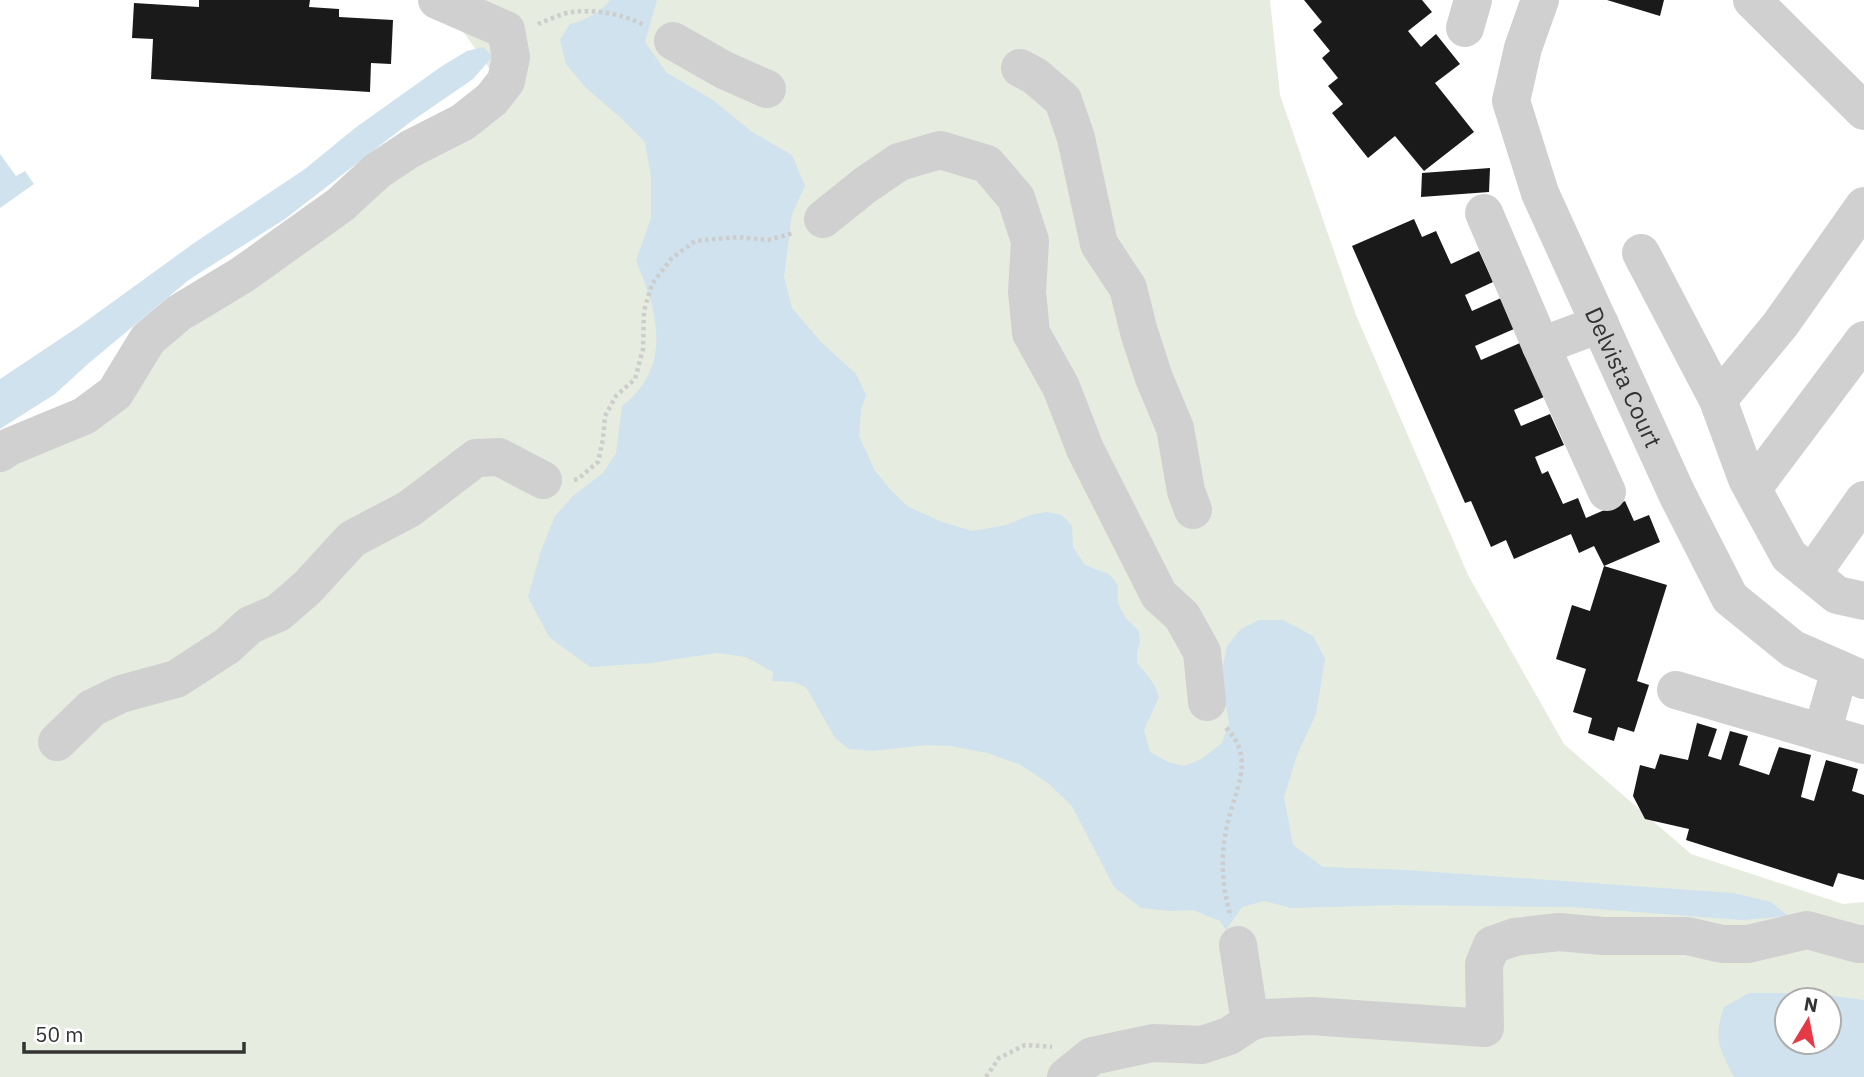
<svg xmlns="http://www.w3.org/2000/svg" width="1864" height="1077" viewBox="0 0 1864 1077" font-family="'IBM Plex Sans',sans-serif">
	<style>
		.green { fill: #e6ecdf; fill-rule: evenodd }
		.water { fill: #cfe2ee; fill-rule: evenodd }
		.building { fill: #1a1a1a }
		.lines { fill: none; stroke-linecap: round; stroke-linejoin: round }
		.path { stroke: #cdcdcd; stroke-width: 4.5; stroke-dasharray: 3.5 3.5; stroke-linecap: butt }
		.minor { stroke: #d0d0d0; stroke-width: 38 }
		.labels { text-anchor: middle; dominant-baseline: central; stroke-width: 7; stroke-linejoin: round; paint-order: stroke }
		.street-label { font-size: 24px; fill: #333; stroke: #fff }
	</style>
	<rect width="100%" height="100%" fill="#fff"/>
	<path class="green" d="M441 0H1270L1280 95 1356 315 1468 575 1564 744 1691 854 1843 904 1864 902V1077H0V458L152 358 413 160 491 71ZM1787 1000H1829V1042H1787Z"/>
	<g class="water">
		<path d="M610 0H657L645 42 667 73 713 100 752 132 792 155 805 186 792 214 784 277 792 308 821 342 856 374 866 395 861 409 859 436 875 471 890 489 907 506 939 521 972 531 1007 525 1030 515 1047 512 1062 515 1072 526 1073 547 1085 565 1109 574 1118 585V603L1126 618 1139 631 1140 642 1137 652V663C1147 674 1155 683 1159 697L1144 730 1150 752 1168 762 1184 766 1200 760 1222 743 1229 723 1221 676 1227 646 1241 629 1259 620H1283L1313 636 1325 659 1316 714 1297 755 1284 797 1293 845 1323 867 1406 870 1733 893 1771 902 1788 916 1742 920 1572 907 1397 905 1291 908 1264 901 1242 907 1226 930 1220 921 1193 910 1171 911 1141 908 1114 887 1072 806 1049 784 1019 764 987 753 952 746 926 745 873 751 849 749 835 738 806 687 794 682 772 681 773 672 746 657 717 653 651 663 590 667 549 637 528 597 541 551 555 516 573 496 603 473 616 453 622 406C673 367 658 311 636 261L651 218V177L645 142 621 118 586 88 566 64 560 40 570 24C587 20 598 14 610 0Z"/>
		<path d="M483 47 493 56 473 79 409 123 285 219 190 279 89 363 55 394 0 429V379L81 325 194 243 305 169 355 128 442 66 467 51Z"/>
		<path d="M0 154 16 176 25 171 34 184 0 208Z"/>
		<path d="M1749 993H1813L1864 1000V1077H1734C1719 1048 1713 1039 1724 1007ZM1787 1000H1829V1042H1787Z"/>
	</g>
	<g class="building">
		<path d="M199 0H310L309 7 339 9V17L393 20 391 64 371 63 370 92 151 79 153 39 132 38 134 3 199 7Z"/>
		<path d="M1304 0H1422L1432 12 1408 31 1421 47 1436 34 1460 64 1435 83 1474 132 1424 171 1395 136 1368 158 1332 113 1343 104 1328 86 1338 78 1322 58 1330 51 1313 30 1322 22Z"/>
		<path d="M1607 0H1664L1660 16Z"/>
		<path d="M1490 168 1489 192 1421 197 1422 173Z"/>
		<path d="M1414 219 1422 237 1436 231 1451 264 1479 251 1493 282 1465 295 1472 311 1501 298 1514 329 1475 346 1481 360 1520 343 1544 397 1514 410 1521 426 1550 414 1564 445 1535 457 1542 474 1548 471 1563 504 1578 498 1586 518 1625 501 1634 521 1649 515 1660 542 1604 566 1594 546 1579 553 1571 534 1514 559 1506 540 1491 547 1471 501 1465 503 1352 246Z"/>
		<path d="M1604 566 1667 585 1637 681 1649 685 1634 732 1618 727 1614 741 1588 733 1592 718 1573 712 1586 669 1556 659 1572 605 1590 611Z"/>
		<path d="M1697 723 1717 729 1708 756 1721 760 1730 731 1748 736 1739 765 1769 775 1779 747 1811 755 1801 797 1814 801 1826 760 1858 769 1852 791 1864 795V880L1838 873 1833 887 1686 840 1689 829 1645 819 1633 796 1640 765 1655 769 1660 754 1688 760Z"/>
	</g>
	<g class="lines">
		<g class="path">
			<path d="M538 24C548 20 560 14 571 12 595 9 623 14 644 25"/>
			<path d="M574 480 578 479 598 462 603 439 605 416 616 396 635 379 643 349 644 311 652 284 671 259 695 241 737 237 768 240 794 233"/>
			<path d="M1226 728C1257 759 1234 791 1227 826 1220 856 1222 885 1230 914"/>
			<path d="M986 1077 999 1058 1025 1045 1052 1047"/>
		</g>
		<g class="minor">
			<path id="s1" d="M1540 0 1523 48 1511 101 1540 193 1677 494 1730 598 1793 649 1864 680"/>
			<path d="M1752 0 1864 111"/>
			<path d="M1465 28 1473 0"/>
			<path d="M673 41 724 70 767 89"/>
			<path d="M1020 68 1035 76 1063 100 1076 138 1099 244 1128 288 1139 332 1154 378 1175 428 1186 491 1193 510"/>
			<path d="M1484 213 1541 346"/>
			<path d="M823 219 864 186 899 162 940 150 987 164 1016 198 1030 241 1027 292 1031 333 1061 387 1085 449 1159 595 1182 616 1202 652 1207 702"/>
			<path d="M1641 253 1718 400 1747 479 1789 556 1837 595 1864 601"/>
			<path d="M1600 324 1541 346 1607 492"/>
			<path d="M1718 400 1780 325 1864 206"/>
			<path d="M0 453 9 447 84 416 115 393 148 339 179 313 242 275 340 205 377 171 410 149 463 122 492 99 506 81 511 57 506 30 437 0"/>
			<path d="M1753 488 1864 340"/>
			<path d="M1812 574 1864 500"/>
			<path d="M1676 690 1864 745"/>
			<path d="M1822 733 1840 670"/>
			<path d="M57 742 92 708 121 694 176 679 227 646 250 625 278 613 307 588 352 539 409 509 476 458 499 457 543 480"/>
			<path d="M1250 1022 1264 1018 1311 1016 1485 1028 1484 964 1492 945 1515 937 1559 932 1603 936H1687L1722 944H1748L1807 930 1858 944H1864"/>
			<path d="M1066 1077 1092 1056 1153 1043 1202 1045 1229 1036 1250 1022 1238 945"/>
		</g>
	</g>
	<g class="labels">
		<g class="street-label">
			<text stroke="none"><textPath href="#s1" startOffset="404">Delvista Court</textPath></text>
		</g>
	</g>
	<g transform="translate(1808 1021) rotate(10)"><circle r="33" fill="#ffffff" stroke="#adadad" stroke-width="2"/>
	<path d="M0-5L12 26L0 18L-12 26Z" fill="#e63946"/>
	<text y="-10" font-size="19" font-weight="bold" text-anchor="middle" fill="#333333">N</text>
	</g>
	<path d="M24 1042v10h220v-10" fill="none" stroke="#333333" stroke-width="3.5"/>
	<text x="35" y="1042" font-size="21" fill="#333333" stroke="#ffffff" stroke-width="5" paint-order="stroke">50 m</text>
</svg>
